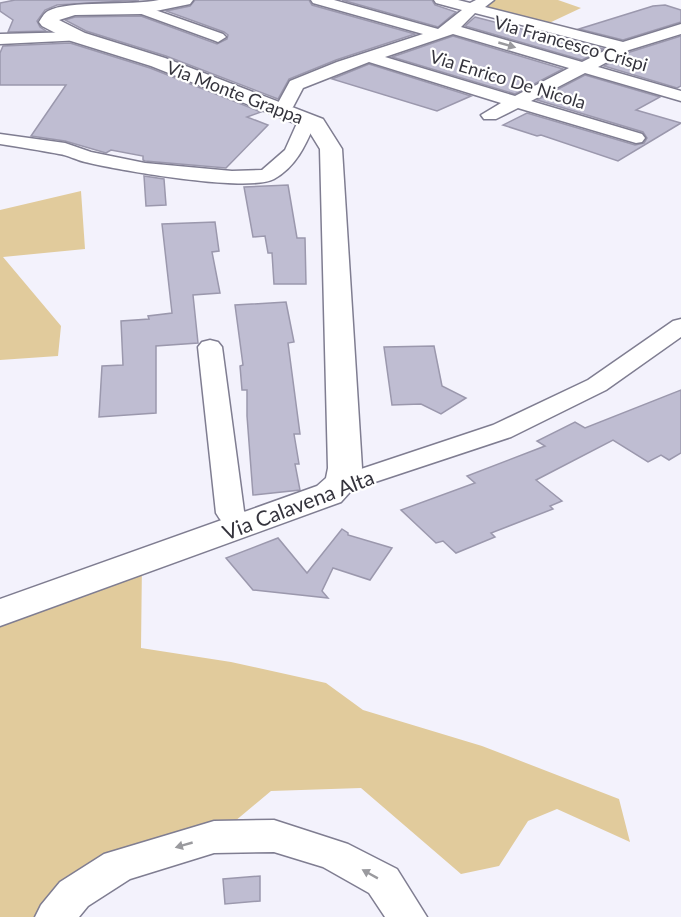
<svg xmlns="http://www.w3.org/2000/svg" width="681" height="917" viewBox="0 0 681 917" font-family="Lato,sans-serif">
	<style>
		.green { fill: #e1cb9c }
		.building { fill: #bfbdd2; stroke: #9b98ad; stroke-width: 1.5 }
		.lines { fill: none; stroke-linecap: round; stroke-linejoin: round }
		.minor-casing { stroke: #7f7d91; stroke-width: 3 }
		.tertiary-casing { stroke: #7f7d91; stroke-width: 3 }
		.minor { fill: #fff; fill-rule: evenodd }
		.tertiary { fill: #fff; fill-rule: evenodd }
		.oneway { fill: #9a9a9e }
		.labels { text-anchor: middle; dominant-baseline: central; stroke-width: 4.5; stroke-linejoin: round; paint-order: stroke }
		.far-street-label { font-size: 18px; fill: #35343d; stroke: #fff }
		.street-label { font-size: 21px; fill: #35343d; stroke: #fff }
	</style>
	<rect width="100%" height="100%" fill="#f3f2fc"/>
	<g class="green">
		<path d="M495 0H558L581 8 547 24 481 7Z"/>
		<path d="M81 191 85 249 3 257 61 326 58 356 0 360V210Z"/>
		<path d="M142 561 141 648 231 662 326 683 363 710 482 746 619 799 630 842 557 809 528 821 499 866 461 874 361 788 271 791 216 837 120 866 55 917H0V614Z"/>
	</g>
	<g class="building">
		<path d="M15 0H139L57 5 45 10 37 21 40 27 46 31 8 32 13 20 0 11V3Z"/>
		<path d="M195 0H309L312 5 415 34 336 60 289 79 278 99 166 56 86 31 65 20 75 17 141 16 217 44 227 39 228 35 224 32 166 11 190 6Z"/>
		<path d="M342 0H432L435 5 456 12 438 27Z"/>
		<path d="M665 5 681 10V22L623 40 579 29 653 6Z"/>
		<path d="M475 17 533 32 604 49 582 60 465 26Z"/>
		<path d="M453 36 563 69 515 94 392 57Z"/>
		<path d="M681 36V86L677 88 604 66 630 52Z"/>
		<path d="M70 43 150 68 261 112 247 117 268 125 226 168 145 161 143 160V156L111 150 106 153 65 141 31 136 66 85H0V53L3 46Z"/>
		<path d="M369 64 471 96 437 111 332 79Z"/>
		<path d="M585 75 660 97 636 110 681 123 618 161 541 135 537 136 503 125 527 113 635 145 644 143 647 138 643 132 537 100Z"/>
		<path d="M144 176 164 179 166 205 146 206Z"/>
		<path d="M288 185 297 238H305L306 284H274L272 253H268L265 236 253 237 244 187Z"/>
		<path d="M215 222 219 251 212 252 220 293 193 295 198 343 156 346V413L99 417 102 366 123 365 121 321 149 319 148 316 172 313 162 224Z"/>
		<path d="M286 302 294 342 288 343 300 434H294L299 464H295L300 490 253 495 247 416V390H242L240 366 243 365 235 305Z"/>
		<path d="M434 346 442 386 466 398 441 414 421 404 392 405 384 347Z"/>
		<path d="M681 390V453L669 460 661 455 648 462 613 440 536 480 562 501 550 506 553 509 491 533 495 537 456 553 443 541 436 543 401 510 475 483 467 476 545 446 537 441 575 422 585 428Z"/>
		<path d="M342 529 348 533V535L392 548 370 580 333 568 322 591 328 598 253 590 226 558 278 538 307 573Z"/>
		<path d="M260 876V901L225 904 223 879Z"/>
	</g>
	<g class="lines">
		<defs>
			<g id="minor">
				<path d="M311 0H334L438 29 462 10 436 3 434 0H458L470 3 476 0H494L485 7 623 42 681 24V34L629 50 598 67 681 91V101L585 73 531 101 642 134 645 138 642 142 636 143 518 108 496 119H484L481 115 501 103 369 62 303 88 293 107H281L278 103 290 81 337 62 423 34 313 3ZM475 13 610 48 582 62 461 27ZM453 34 569 68 515 96 385 57Z"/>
				<path d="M141 5 223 34 226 37 218 42 213 40 136 12 134 9Z"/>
				<path d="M78 32 86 37 83 40 0 44V34Z"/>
				<path d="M307 116 313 117 316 121C306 144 297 166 274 179 248 193 117 170 85 162 76 160 68 155 59 154 39 150 19 147 0 144V134L65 143 91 152 145 163 232 171 262 170 285 150 298 121 301 117Z"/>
				<path d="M681 319V337L606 390 511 437 360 487 342 491 332 488 328 482 332 476 355 471 493 425 588 380 673 321Z"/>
				<path d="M210 340 218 342 222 347 244 511 256 526 252 533C234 537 225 528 216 513L198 347 202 342Z"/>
				<path d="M274 820 348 844 397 869 427 917H385L369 893 323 867 274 852 214 853 130 879 88 906 79 917H35L41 905 60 882 104 854 214 821Z"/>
			</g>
			<path id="tertiary" d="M159 0H193L190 4 141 14 75 15 59 20 85 33 165 58 323 119 342 149 362 468 359 482 341 502 0 626V599L317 486 326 478 328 468 320 149 307 128 151 66 71 41 42 26 39 22C41 19 44 13 48 11 68 0 131 6 159 0Z"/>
		</defs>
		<use href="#minor" class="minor-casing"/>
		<use href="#tertiary" class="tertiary-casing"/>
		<use href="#minor" class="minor"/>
		<use href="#tertiary" class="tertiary"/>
	</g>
	<defs><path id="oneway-solid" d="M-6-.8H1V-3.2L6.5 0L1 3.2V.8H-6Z" transform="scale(1.5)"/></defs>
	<g class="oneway">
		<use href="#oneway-solid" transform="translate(507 45) rotate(16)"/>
		<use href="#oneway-solid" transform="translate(184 845) rotate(164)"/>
		<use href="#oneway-solid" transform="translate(370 874) rotate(-151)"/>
	</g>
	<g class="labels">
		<g class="far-street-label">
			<text transform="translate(571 43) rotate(16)">Via Francesco Crispi</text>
			<text transform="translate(508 79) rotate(17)">Via Enrico De Nicola</text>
			<text transform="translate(235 92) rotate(21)">Via Monte Grappa</text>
		</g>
		<g class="street-label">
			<text transform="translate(298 504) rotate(-21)">Via Calavena Alta</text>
		</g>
	</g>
</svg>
